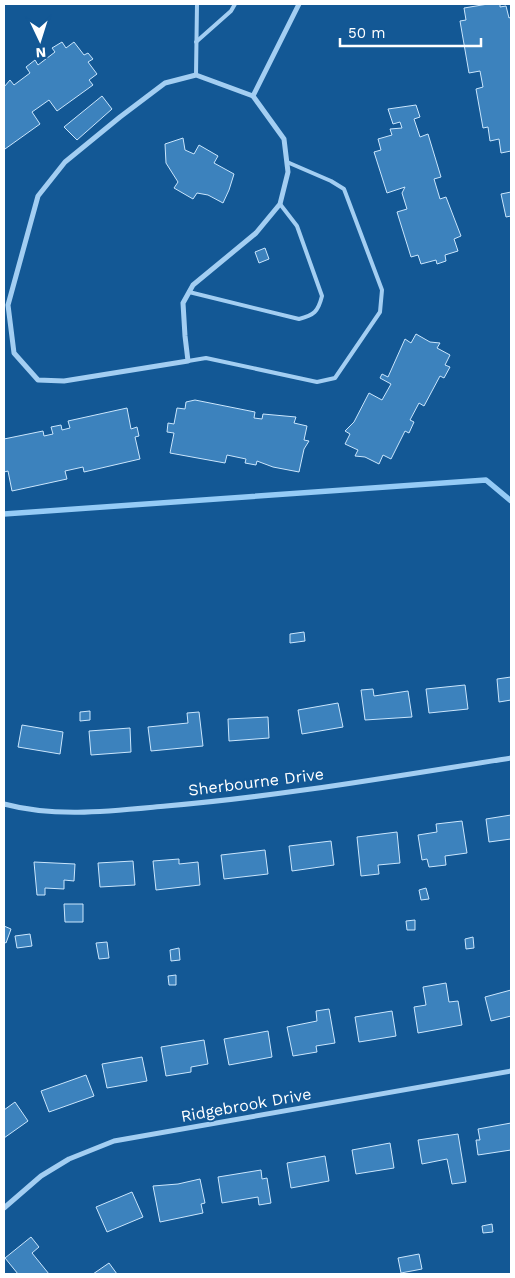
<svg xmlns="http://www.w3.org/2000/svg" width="515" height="1278" viewBox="0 0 515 1278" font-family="'Work Sans',sans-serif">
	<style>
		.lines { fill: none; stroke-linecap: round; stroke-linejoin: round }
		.stream { stroke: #95cbf6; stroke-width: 5.5 }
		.building { fill: #3c82bd; stroke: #cae6fd }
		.service { stroke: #a3cef2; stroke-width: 4 }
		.minor { stroke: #a3cef2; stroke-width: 5 }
		.labels { text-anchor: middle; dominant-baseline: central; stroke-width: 4; stroke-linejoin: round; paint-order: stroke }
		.street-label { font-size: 16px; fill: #fff; stroke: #135895 }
	</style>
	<rect width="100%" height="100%" fill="#135895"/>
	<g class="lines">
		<path class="stream" d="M4 514 486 480 511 501"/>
	</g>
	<g class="building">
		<path d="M488 4H500V7L506 6 509 18 511 17V151L501 153 499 139 490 141 488 127 483 128 476 89 483 87 480 71 469 73 460 21 466 20 464 8Z"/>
		<path d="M62 42 66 48 74 42 84 55 88 53 93 59 88 62 97 74 89 80 93 85 57 111 49 100 32 112 40 124 5 149 4 147V87L10 80 14 85 30 73 26 67 35 60 38 65 55 52 52 48Z"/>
		<path d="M102 96 112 109 77 140 64 127Z"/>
		<path d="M416 105 420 117 414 119 420 137 428 134 441 177 434 179 440 199 446 197 461 236 454 239 458 251 445 255 446 261 437 264 436 260 421 264 418 255 411 257 397 212 407 209 402 193 405 187 387 193 374 152 381 150 378 139 392 135 390 129 402 128 400 122 393 124 388 109Z"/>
		<path d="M183 138 185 150 194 154 199 145 218 156 214 163 234 174 229 190 223 203 208 195 197 193 193 199 174 188 178 182 166 163 165 144Z"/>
		<path d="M511 192V216L506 217 501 194Z"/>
		<path d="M265 248 269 259 259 263 255 252Z"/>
		<path d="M416 334 430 342 440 343 437 348 450 355 445 365 450 367 444 378 440 376 424 406 419 403 410 420 414 422 409 433 405 431 391 459 383 455 379 464 365 457 355 456 358 450 345 444 350 434 345 431 354 422 369 393 382 400 391 384 380 378 382 374 388 377 405 339 411 343Z"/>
		<path d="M195 400 255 412 254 418 262 419 263 414 296 417 294 423 307 426 304 440 309 441 304 449 299 472 273 467 257 461 256 465 245 463 246 459 227 455 225 463 170 453 174 433 167 432 168 423 174 424 177 408 185 409 186 402Z"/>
		<path d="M127 408 131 429 137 427 139 436 135 437 140 459 84 472 83 467 65 471 67 479 12 491 8 471 4 472V439L43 431 44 436 53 434 51 427 61 425 62 430 70 428 68 421Z"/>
		<path d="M304 632 305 641 290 643V634Z"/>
		<path d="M511 677V700L499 702 497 679Z"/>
		<path d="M465 685 468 709 429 713 426 689Z"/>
		<path d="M373 689 374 696 408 691 412 717 365 720 361 690Z"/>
		<path d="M338 703 343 727 302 734 298 710Z"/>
		<path d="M90 711V720L80 721V712Z"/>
		<path d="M199 712 203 746 151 751 148 727 188 723 187 713Z"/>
		<path d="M268 717 269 738 229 741 228 719Z"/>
		<path d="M22 725 63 732 60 754 18 747Z"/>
		<path d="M130 728 131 752 91 755 89 731Z"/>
		<path d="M511 815V839L489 842 486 819Z"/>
		<path d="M462 821 467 853 445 856 446 865 429 867 427 859 422 860 418 835 437 832 436 824Z"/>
		<path d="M397 832 400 863 378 865 379 874 361 876 357 837Z"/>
		<path d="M331 841 334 865 292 871 289 846Z"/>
		<path d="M265 850 268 874 224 879 221 855Z"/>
		<path d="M179 859V864L198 862 200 885 156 890 153 861Z"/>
		<path d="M133 861 135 885 100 887 98 863Z"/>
		<path d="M34 862 75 864 74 881 64 880V889L45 888V895H37Z"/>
		<path d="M426 888 429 899 421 900 419 890Z"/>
		<path d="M64 904H83V922H65Z"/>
		<path d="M415 920V930H407L406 921Z"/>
		<path d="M4 926 11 929 6 943 4 942Z"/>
		<path d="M30 934 32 946 17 948 15 936Z"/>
		<path d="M473 937 474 948 466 949 465 939Z"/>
		<path d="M107 942 109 958 99 959 96 943Z"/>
		<path d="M179 948 180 960 171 961 170 950Z"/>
		<path d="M176 975V985H169L168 976Z"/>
		<path d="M446 983 449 1002 458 1001 462 1025 418 1033 414 1007 426 1005 423 987Z"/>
		<path d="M511 990V1016L491 1021 485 997Z"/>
		<path d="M329 1009 335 1043 316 1046 317 1052 293 1056 287 1027 317 1021 316 1011Z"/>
		<path d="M392 1011 396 1036 359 1042 355 1017Z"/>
		<path d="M268 1031 272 1057 229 1065 224 1039Z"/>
		<path d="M204 1040 208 1064 191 1067V1072L166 1076 161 1047Z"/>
		<path d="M142 1057 147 1081 107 1088 102 1064Z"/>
		<path d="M86 1075 94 1096 49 1112 41 1091Z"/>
		<path d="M15 1102 28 1121 4 1138V1110Z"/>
		<path d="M511 1123V1150L478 1155 476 1140H480L478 1129Z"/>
		<path d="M458 1134 466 1182 452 1184 447 1159 422 1164 418 1140Z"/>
		<path d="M390 1143 394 1168 356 1174 352 1150Z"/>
		<path d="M325 1156 329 1181 291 1188 287 1163Z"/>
		<path d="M261 1170 262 1179 267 1178 271 1203 259 1205 258 1197 222 1203 218 1177Z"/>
		<path d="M200 1179 205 1203 201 1204 203 1213 160 1222 153 1186 178 1184Z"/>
		<path d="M132 1192 143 1217 107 1232 96 1207Z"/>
		<path d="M492 1224 493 1232 483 1233 482 1226Z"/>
		<path d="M31 1237 39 1247 32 1253 49 1274H18L5 1258Z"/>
		<path d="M419 1254 422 1269 401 1273 398 1258Z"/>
		<path d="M109 1263 117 1274H93Z"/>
	</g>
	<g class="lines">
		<g class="service">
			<path d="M196 42 231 11 235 4"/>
			<path d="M196 75 197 4"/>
			<path d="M189 292 299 319C314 315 318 312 322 296L297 226 280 204"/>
			<path d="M188 361 206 358 317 382 335 378 380 312 382 290 344 189 331 181 287 162"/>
		</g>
		<g class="minor">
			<path d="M196 75 253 96 284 139 288 172 280 204 256 233 193 285 183 303 185 336 188 361 64 381 38 380 14 353 8 305 38 196 65 162 120 117 165 83Z"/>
			<path d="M253 96 299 4"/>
			<path d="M4 804C56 818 112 811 166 806 282 796 396 776 511 758"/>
			<path d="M4 1208 41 1176 69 1159 114 1141 511 1071"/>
		</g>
	</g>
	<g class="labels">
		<g class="street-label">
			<text transform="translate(256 782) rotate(-7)">Sherbourne Drive</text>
			<text transform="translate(246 1105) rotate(-10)">Ridgebrook Drive</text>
		</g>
	</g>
	<rect width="515" height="1278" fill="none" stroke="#ffffff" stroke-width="10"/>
	<g transform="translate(40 40) rotate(176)" stroke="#135895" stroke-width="4" paint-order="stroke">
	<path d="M0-4L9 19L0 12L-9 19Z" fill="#ffffff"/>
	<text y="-8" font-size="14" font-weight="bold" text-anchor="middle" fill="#ffffff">N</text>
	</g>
	<path d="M340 38v8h141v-8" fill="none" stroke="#ffffff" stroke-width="2.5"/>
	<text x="348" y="38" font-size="15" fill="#ffffff" stroke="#135895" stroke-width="4" paint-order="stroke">50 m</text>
</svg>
